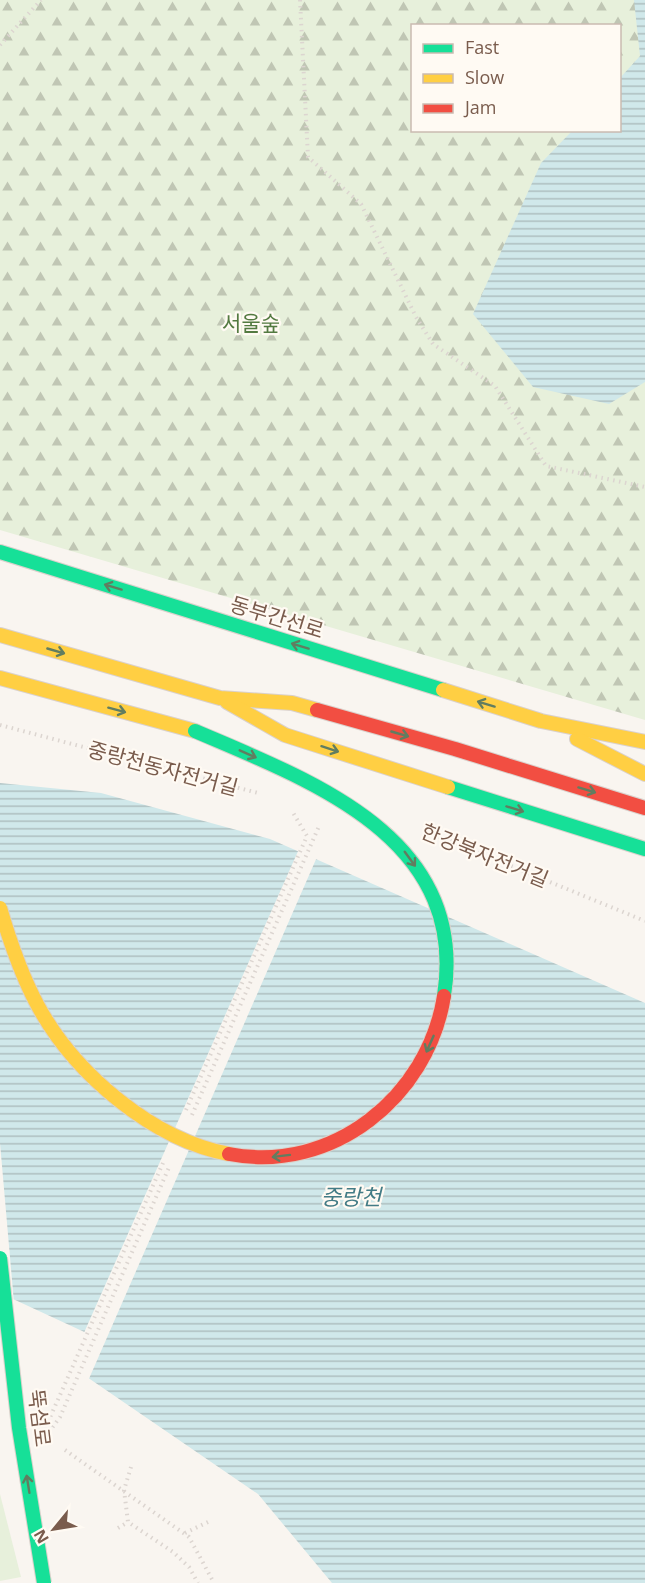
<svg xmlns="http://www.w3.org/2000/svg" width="645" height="1583" viewBox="0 0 645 1583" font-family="'Open Sans','Noto Sans KR',sans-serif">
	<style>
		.green { fill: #e7f0db }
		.forest { fill: url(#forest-firs); fill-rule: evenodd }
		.water { fill: url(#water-rules) }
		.pier { fill: #f9f5f0 }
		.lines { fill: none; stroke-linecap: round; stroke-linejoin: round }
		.fast-casing { stroke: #dad1cc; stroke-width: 16 }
		.slow-casing { stroke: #dad1cc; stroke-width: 16 }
		.jam-casing { stroke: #dad1cc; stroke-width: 16 }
		.path { stroke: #dcd5d0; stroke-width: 4; stroke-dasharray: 1.5 4.5; stroke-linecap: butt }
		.fast { stroke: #16e098; stroke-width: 14 }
		.slow { stroke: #ffcf43; stroke-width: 14 }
		.jam { stroke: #f24e42; stroke-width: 14 }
		.fast-bridge-casing { stroke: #d9d2cb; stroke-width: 16; stroke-linecap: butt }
		.slow-bridge-casing { stroke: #d9d2cb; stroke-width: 16; stroke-linecap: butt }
		.jam-bridge-casing { stroke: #d9d2cb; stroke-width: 16; stroke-linecap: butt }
		.fast-bridge { stroke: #16e098; stroke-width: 14 }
		.slow-bridge { stroke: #ffcf43; stroke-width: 14 }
		.jam-bridge { stroke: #f24e42; stroke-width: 14 }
		.oneway { stroke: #617d60 }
		.labels { text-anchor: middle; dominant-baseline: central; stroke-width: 4.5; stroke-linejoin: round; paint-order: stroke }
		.park-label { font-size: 21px; fill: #537a41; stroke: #fffaf3 }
		.street-label { font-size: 21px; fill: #7a5c4d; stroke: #fffaf3 }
		.water-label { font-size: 22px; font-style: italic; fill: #437c86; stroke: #fffaf3 }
	</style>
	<defs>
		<pattern id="forest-firs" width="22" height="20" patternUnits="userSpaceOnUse" patternTransform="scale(1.5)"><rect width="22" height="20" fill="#e7f0db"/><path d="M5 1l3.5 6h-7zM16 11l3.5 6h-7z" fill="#c0c6b4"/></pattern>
		<pattern id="water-rules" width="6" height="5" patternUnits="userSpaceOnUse" patternTransform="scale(1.5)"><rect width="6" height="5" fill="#d0e8ea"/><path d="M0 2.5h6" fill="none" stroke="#aebfc0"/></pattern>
	</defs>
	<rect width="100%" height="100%" fill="#f9f5f0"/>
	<path class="green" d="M0 1494 21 1577 0 1581Z"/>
	<path class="forest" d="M0 0H645V720L0 530ZM412 26H620V130H412Z"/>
	<g class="water">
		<path d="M634 0H645V382L609 404 533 387 473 314 541 163 572 131 620 130V78L640 56Z"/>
		<path d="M0 783 101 793 270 839 645 1003V1583H332L258 1494 84 1375 93 1336 0 1293Z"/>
	</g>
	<g class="pier">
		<path d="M299 849 317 857 88 1381 81 1374 90 1338 83 1335Z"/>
		<path d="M0 1143 14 1303 0 1296Z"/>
	</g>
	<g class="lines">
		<defs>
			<g id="fast">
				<path d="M0 552 443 690"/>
				<path d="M448 787 645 849"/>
			</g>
			<g id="slow">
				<path d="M0 635 220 698 292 703 317 710"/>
				<path d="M0 678 195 731"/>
				<path d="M443 690 541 721 645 742"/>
				<path d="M227 702 285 735 448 787"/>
				<path d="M577 739 645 774"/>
			</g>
			<path id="jam" d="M317 710 455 749 645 808"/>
		</defs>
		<use href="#fast" class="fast-casing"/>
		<use href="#slow" class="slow-casing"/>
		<use href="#jam" class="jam-casing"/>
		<g class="path">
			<path d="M300 0 308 157 361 204 416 317 433 344 495 386 546 466 645 487"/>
			<path d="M0 45 41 0"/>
			<path d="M0 725 258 793"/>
			<path d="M428 832 645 921"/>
			<path d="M186 1110 307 836 292 811"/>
			<path d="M192 1115 320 824"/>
			<path d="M48 1422 163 1163"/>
			<path d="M49 1432 60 1417 170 1165"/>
			<path d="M65 1450 189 1537 214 1583"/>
			<path d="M131 1467 124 1490 128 1522 173 1552 189 1567 198 1583"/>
			<path d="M118 1528 128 1522"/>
			<path d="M185 1533 208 1522"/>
		</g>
		<use href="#fast" class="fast"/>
		<use href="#slow" class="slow"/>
		<use href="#jam" class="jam"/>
		<defs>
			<g id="fast-bridge">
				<path d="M195 731C311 781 469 837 444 996"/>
				<path d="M0 1258 19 1428 44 1583"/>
			</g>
			<path id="slow-bridge" d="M0 908C10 942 21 975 38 1006 75 1074 153 1140 229 1154"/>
			<path id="jam-bridge" d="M229 1154C332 1174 428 1097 444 996"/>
		</defs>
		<use href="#fast-bridge" class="fast-bridge-casing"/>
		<use href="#slow-bridge" class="slow-bridge-casing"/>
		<use href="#jam-bridge" class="jam-bridge-casing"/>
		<use href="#fast-bridge" class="fast-bridge"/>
		<use href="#slow-bridge" class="slow-bridge"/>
		<use href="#jam-bridge" class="jam-bridge"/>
	</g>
	<defs><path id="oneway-shaft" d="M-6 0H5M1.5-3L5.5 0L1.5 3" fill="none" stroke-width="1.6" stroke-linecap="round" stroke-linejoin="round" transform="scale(1.5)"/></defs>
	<g class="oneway">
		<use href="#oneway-shaft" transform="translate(113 587) rotate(-163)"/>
		<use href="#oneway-shaft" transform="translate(300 646) rotate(-163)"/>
		<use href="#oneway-shaft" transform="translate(56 651) rotate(16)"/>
		<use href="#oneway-shaft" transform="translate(486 704) rotate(-163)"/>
		<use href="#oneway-shaft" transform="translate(117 710) rotate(15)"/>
		<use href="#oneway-shaft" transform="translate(400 734) rotate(16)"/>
		<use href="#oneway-shaft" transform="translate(330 749) rotate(18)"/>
		<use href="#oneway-shaft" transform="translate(248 754) rotate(24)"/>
		<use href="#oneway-shaft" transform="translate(587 790) rotate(17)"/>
		<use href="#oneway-shaft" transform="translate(515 809) rotate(17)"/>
		<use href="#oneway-shaft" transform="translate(410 859) rotate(54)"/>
		<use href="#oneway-shaft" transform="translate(430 1044) rotate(114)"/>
		<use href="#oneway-shaft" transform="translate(281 1156) rotate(173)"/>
		<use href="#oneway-shaft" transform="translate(28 1484) rotate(-99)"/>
	</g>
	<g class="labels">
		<g class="park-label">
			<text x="251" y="323">서울숲</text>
		</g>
		<g class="street-label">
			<text transform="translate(277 617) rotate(17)">동부간선로</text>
			<text transform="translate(163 768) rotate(15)">중랑천동자전거길</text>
			<text transform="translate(485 855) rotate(22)">한강북자전거길</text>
			<text transform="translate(40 1418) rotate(83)">뚝섬로</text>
		</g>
		<g class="water-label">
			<text x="351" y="1196">중랑천</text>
		</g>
	</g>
	<rect x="411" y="24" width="210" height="108" fill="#fffaf3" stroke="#cabbb1" stroke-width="1.5"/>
	<rect x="423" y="44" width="30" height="9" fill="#16e098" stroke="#cabbb1" stroke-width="1.5"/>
	<text x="465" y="54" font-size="18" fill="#7a5c4d">Fast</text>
	<rect x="423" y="74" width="30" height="9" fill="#ffcf43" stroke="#cabbb1" stroke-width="1.5"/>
	<text x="465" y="84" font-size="18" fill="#7a5c4d">Slow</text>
	<rect x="423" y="104" width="30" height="9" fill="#f24e42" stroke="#cabbb1" stroke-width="1.5"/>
	<text x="465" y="114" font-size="18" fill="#7a5c4d">Jam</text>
	<g transform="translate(54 1529) rotate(240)" stroke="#fffaf3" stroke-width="4.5" paint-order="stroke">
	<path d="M0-4.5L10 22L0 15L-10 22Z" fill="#7a5c4d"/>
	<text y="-9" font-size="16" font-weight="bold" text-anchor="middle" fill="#7a5c4d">N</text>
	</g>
</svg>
